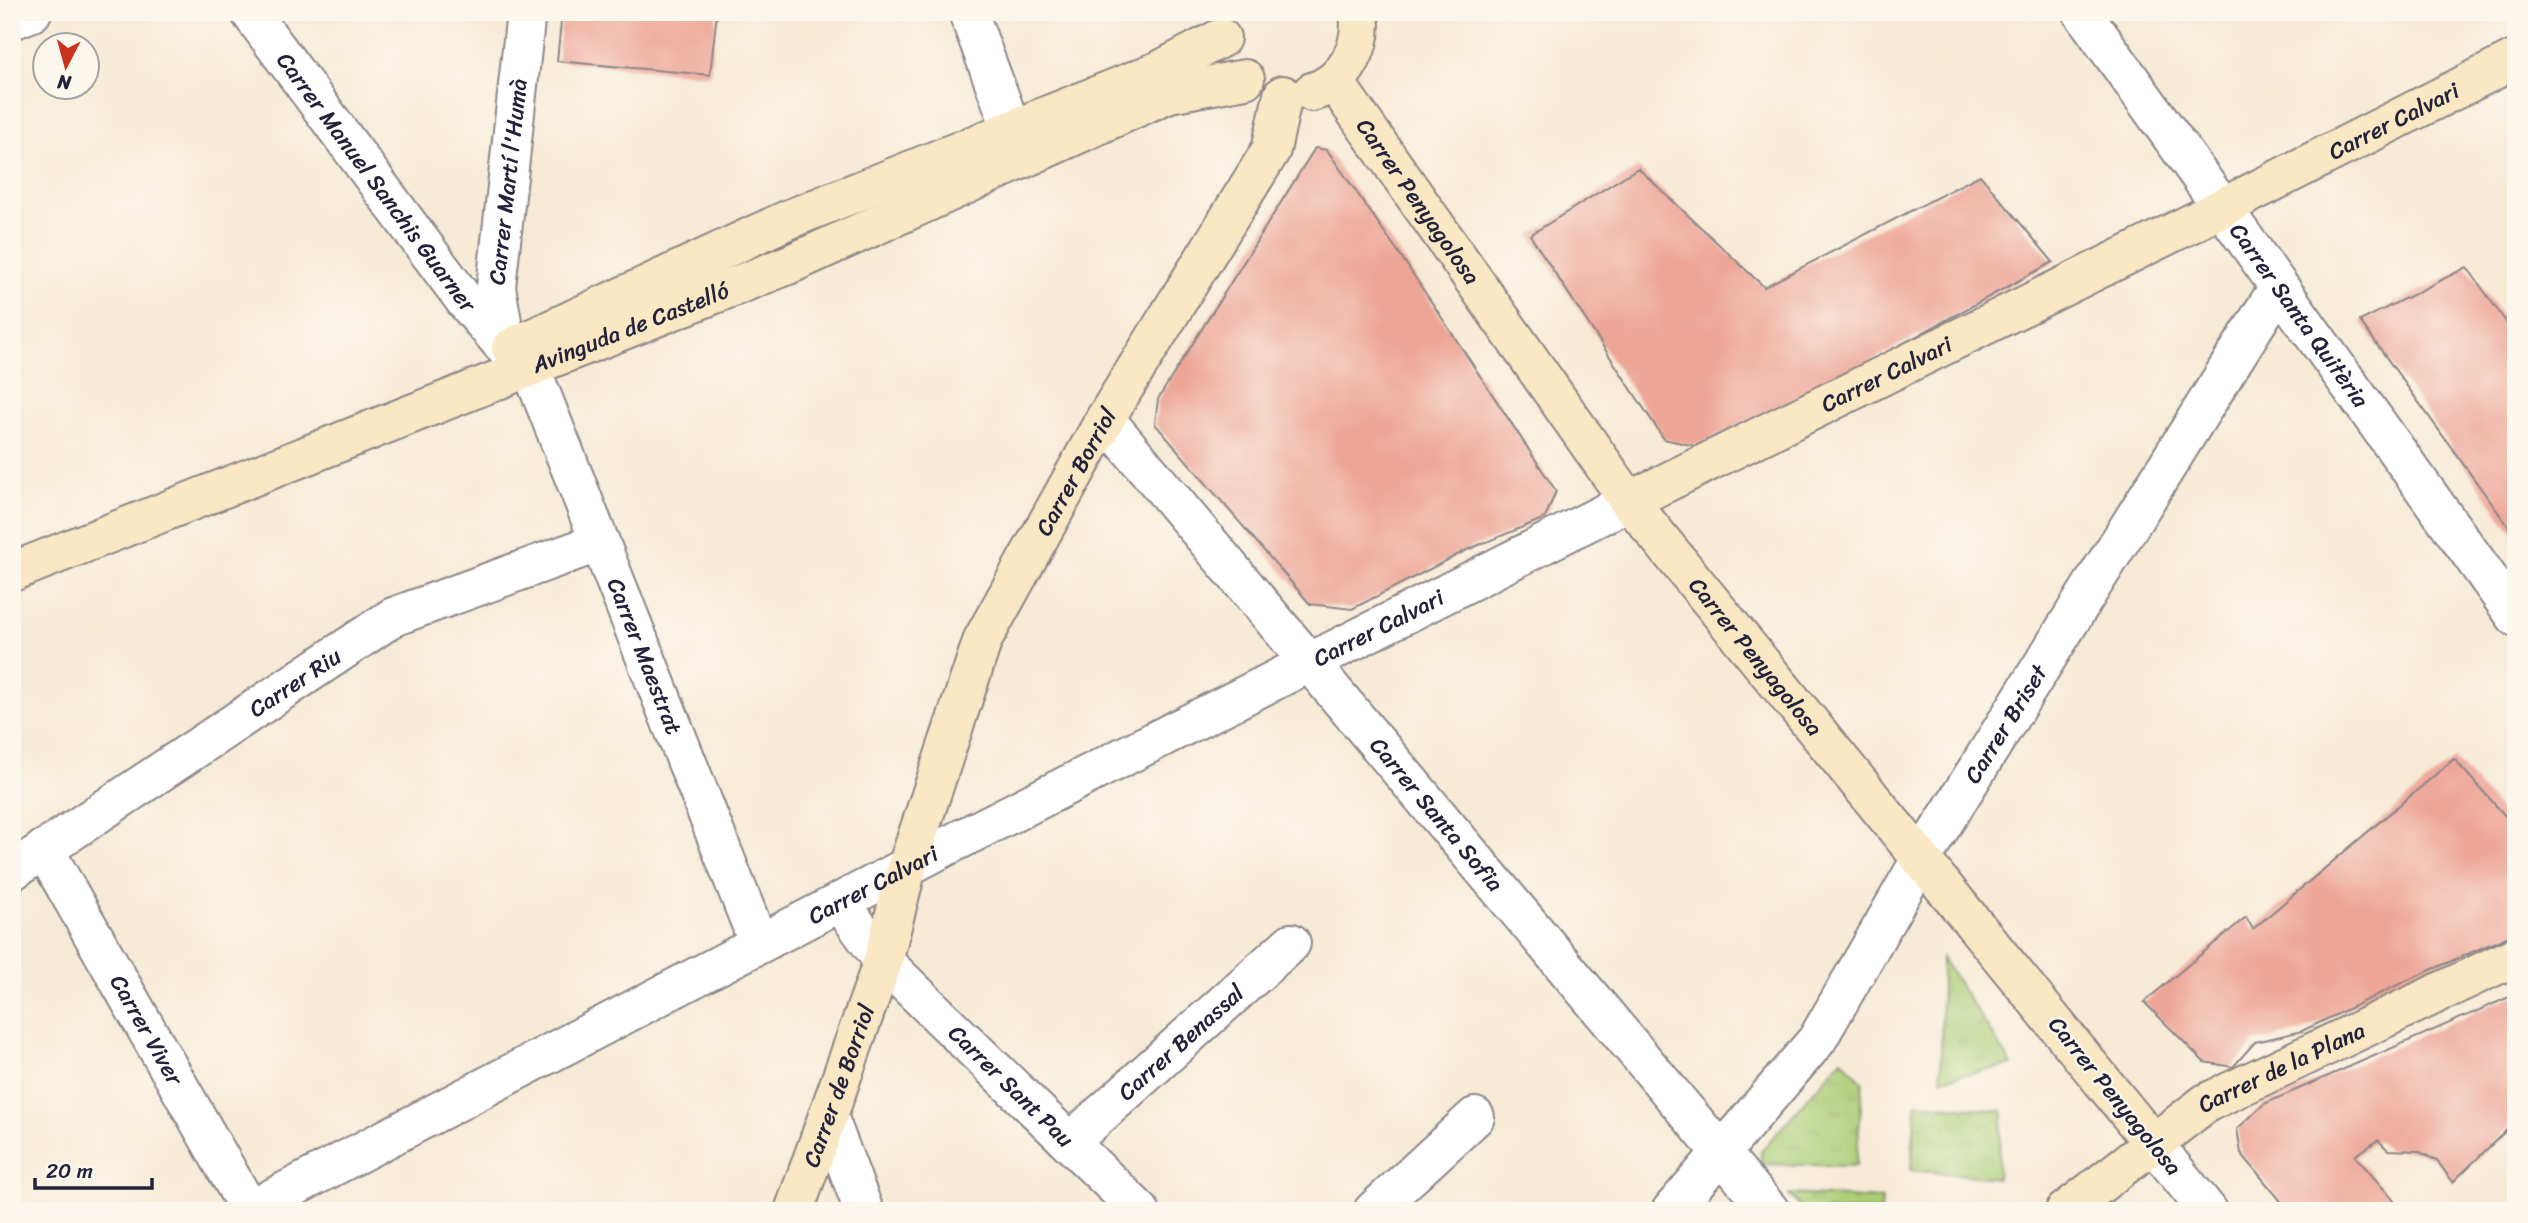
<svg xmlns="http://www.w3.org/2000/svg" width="2528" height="1223" viewBox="0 0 2528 1223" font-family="Sriracha,sans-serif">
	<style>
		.grass { fill: url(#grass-tufts); stroke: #667758; stroke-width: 2 }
		.park { fill: url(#park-crowns); stroke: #667758; stroke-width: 2 }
		.building { fill: #eda596 }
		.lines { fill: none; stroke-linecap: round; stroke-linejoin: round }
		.street-casing { stroke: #8c8688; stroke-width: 42 }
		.secondary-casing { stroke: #8c8688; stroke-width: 42 }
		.street { stroke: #fff; stroke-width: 38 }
		.secondary { stroke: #fae7c3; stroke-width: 38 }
		.labels { text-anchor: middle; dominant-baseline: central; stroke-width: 5; stroke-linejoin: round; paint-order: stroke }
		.street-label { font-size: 23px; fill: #22223b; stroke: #fbf7ec }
	</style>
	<defs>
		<pattern id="grass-tufts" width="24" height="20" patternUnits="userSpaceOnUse" patternTransform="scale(1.75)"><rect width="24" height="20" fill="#aacc75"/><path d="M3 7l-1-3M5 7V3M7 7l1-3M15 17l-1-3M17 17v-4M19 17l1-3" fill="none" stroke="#92af66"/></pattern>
		<pattern id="park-crowns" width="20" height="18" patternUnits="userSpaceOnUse" patternTransform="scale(1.75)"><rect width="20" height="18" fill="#aacc75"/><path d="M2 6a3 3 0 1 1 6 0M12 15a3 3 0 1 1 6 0" fill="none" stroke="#92af66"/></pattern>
	</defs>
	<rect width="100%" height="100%" fill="#fbf7ec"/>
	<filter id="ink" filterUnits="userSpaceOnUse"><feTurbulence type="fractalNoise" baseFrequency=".0143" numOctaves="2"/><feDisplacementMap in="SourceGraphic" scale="14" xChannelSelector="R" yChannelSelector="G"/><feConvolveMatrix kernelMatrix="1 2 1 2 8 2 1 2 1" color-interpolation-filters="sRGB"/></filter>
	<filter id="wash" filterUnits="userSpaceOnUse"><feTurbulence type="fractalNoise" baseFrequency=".00686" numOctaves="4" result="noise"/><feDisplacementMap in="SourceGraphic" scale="28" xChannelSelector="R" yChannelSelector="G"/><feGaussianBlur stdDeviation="1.57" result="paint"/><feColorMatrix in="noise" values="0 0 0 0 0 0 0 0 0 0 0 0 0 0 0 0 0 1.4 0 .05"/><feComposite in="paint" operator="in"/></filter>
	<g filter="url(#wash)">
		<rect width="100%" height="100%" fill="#f7ead6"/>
		<g class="grass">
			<path d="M1942 958 2012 1065 1941 1079Z"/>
			<path d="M1842 1059 1863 1082 1856 1166 1761 1164V1151Z"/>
			<path d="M1789 1194 1882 1199 1881 1211H1803Z"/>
		</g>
		<path class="park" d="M1916 1103 2003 1111 1997 1178 1911 1170Z"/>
		<g id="blocks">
			<g class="building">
				<path d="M562 12H717L710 75 557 61Z"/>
				<path d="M1315 148 1327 150 1399 253 1556 491 1545 518 1467 550 1352 609 1310 604 1155 424 1158 399Z"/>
				<path d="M1638 168 1764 287 1980 175 2053 262 1849 373 1695 446 1664 439 1530 235Z"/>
				<path d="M2467 267 2516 336V537L2360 321Z"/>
				<path d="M2454 759 2516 828V933L2408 980 2302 1031 2255 1042 2233 1067 2204 1062 2144 1002 2246 917 2253 929Z"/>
				<path d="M2516 994V1121L2453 1182 2437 1161 2418 1151 2388 1150 2378 1140 2355 1156 2403 1211H2289L2241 1153 2237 1129 2264 1104Z"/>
			</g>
		</g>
	</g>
	<g filter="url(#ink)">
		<use href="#blocks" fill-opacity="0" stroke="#8c8688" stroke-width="2"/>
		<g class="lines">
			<defs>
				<g id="street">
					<path id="s1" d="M250 12 465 301 507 350"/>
					<path d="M968 12 1012 130"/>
					<path id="s2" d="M2082 12 2516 617"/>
					<path d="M12 20 32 12"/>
					<path id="s3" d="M507 350 496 287 526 12"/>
					<path id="s4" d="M530 366 759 944"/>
					<path id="s5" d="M1105 419 1770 1211"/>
					<path id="s6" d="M44 849 250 1211"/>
					<path id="s7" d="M12 871 393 617 600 542"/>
					<path id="s8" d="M840 902 883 961 1140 1211"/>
					<path d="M828 1116 864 1211"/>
					<path id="s9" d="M1070 1142 1291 943"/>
					<path d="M2152 1142 2208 1211"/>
					<path id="s10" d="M248 1211 945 847 1629 501"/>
					<path d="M1373 1211 1475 1117"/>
					<path id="s11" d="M1671 1211 1817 1040 1921 859 2279 287"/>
				</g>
				<g id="secondary">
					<path id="s12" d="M1334 81 1629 501 2152 1142"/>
					<path d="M1312 92C1346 82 1364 46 1359 12"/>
					<path d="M511 348 787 220 1158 71 1221 38"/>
					<path id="s13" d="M1629 501 2178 230 2516 59"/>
					<path id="s14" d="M12 572 788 265 1169 93 1245 79"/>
					<path id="s15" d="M794 1211 883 961 907 867 983 639 1105 419 1271 150 1283 95"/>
					<path id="s16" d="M2065 1211 2206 1103 2516 956"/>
				</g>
			</defs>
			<use href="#street" class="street-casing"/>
			<use href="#secondary" class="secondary-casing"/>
			<use href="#street" class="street"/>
			<use href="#secondary" class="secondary"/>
		</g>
	</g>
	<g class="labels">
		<g class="street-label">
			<text stroke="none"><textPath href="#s13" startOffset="854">Carrer Calvari</textPath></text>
			<text stroke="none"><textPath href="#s3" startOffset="170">Carrer Martí l'Humà</textPath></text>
			<text stroke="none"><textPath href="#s1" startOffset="212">Carrer Manuel Sanchis Guarner</textPath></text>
			<text stroke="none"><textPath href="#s12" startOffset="147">Carrer Penyagolosa</textPath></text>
			<text stroke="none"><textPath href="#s2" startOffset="373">Carrer Santa Quitèria</textPath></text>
			<text stroke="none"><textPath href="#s14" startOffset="665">Avinguda de Castelló</textPath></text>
			<text stroke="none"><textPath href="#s13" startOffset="287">Carrer Calvari</textPath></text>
			<text stroke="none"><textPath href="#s15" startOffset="794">Carrer Borriol</textPath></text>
			<text stroke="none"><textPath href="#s10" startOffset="1272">Carrer Calvari</textPath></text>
			<text stroke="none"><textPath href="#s4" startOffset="312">Carrer Maestrat</textPath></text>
			<text stroke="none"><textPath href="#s12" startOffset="714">Carrer Penyagolosa</textPath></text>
			<text stroke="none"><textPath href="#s7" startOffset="340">Carrer Riu</textPath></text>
			<text stroke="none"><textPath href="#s11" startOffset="593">Carrer Briset</textPath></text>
			<text stroke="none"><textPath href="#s5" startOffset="516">Carrer Santa Sofia</textPath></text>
			<text stroke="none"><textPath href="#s10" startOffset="705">Carrer Calvari</textPath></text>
			<text stroke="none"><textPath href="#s6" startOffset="208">Carrer Viver</textPath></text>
			<text stroke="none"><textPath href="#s9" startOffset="149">Carrer Benassal</textPath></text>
			<text stroke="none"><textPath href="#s16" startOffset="261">Carrer de la Plana</textPath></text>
			<text stroke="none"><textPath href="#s15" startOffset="133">Carrer de Borriol</textPath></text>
			<text stroke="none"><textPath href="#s8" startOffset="252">Carrer Sant Pau</textPath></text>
			<text transform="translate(2115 1096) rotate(51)">Carrer Penyagolosa</text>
		</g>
	</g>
	<rect width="2528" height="1223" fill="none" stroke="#fbf7ec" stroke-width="42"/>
	<g transform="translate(66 66) rotate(186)"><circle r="33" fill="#fbf7ec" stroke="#a4a2a5" stroke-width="2"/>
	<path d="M0-5L12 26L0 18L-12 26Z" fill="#c8321e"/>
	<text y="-10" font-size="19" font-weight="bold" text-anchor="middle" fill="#22223b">N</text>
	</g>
	<path d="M35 1178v10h117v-10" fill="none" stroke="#22223b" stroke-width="3.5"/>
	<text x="46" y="1178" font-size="21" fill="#22223b" stroke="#fbf7ec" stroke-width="5" paint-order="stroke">20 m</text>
</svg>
